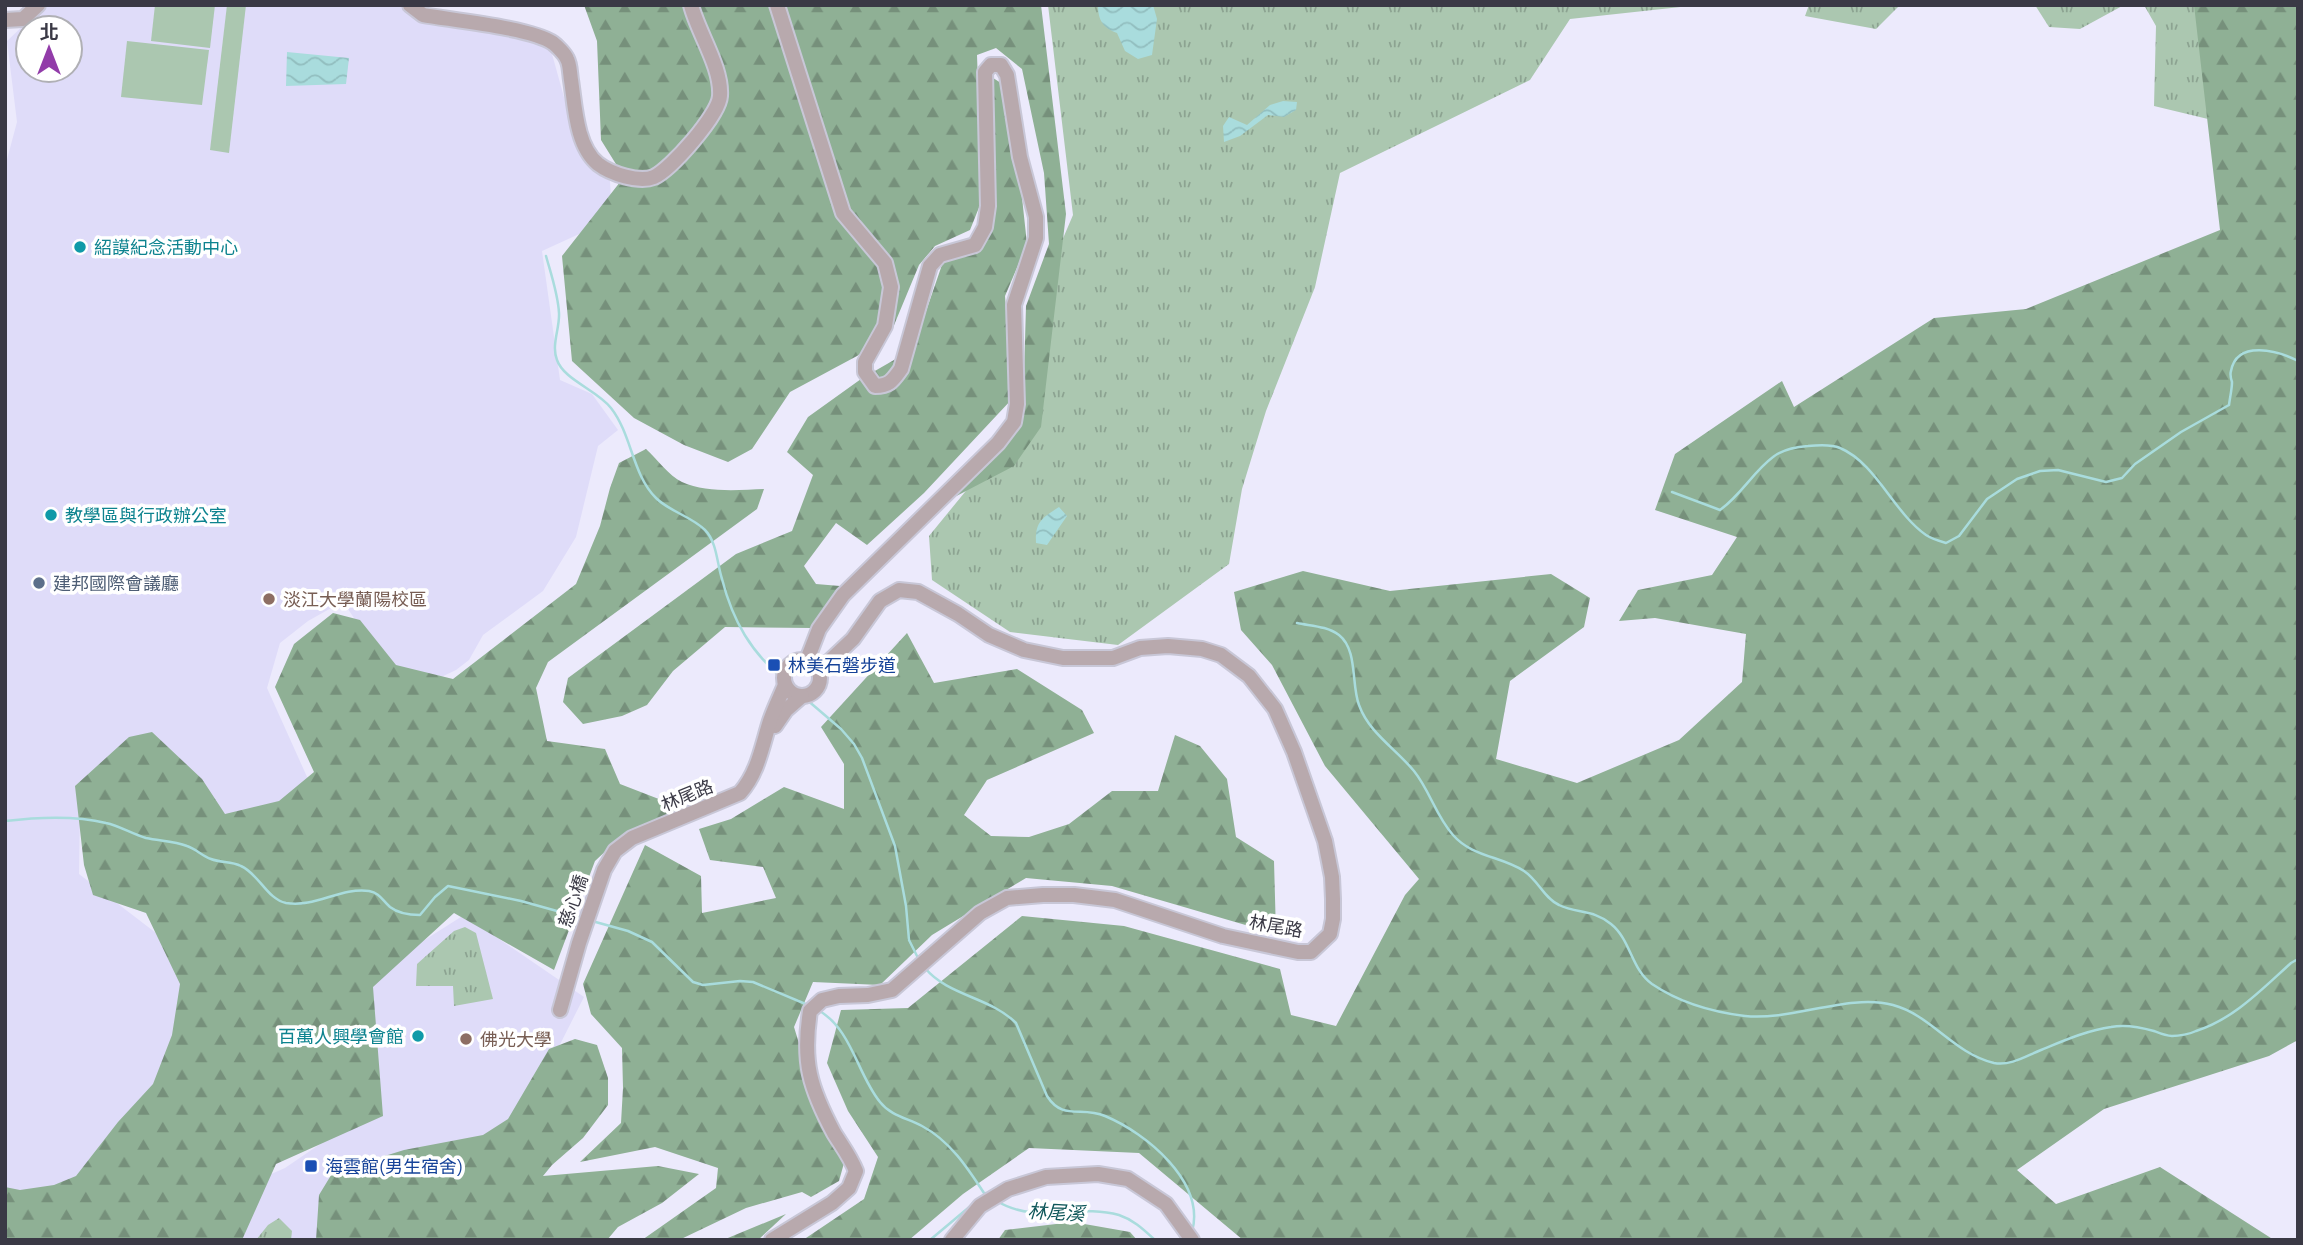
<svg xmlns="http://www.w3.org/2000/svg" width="2303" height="1245" viewBox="0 0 2303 1245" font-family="'IBM Plex Sans','Noto Sans TC',sans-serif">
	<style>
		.built { fill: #dfdcf9; fill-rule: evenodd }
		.grass { fill: url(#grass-tufts) }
		.forest { fill: url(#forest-firs) }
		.garden { fill: #abc7b0 }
		.water { fill: url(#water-waves) }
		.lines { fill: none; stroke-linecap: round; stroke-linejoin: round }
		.stream { stroke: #a9dcdd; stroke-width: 2.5 }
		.minor-casing { stroke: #c8c7d7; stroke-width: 18 }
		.minor { stroke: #b8a9ad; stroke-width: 14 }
		.culture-dot { fill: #0f9aa8; stroke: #fff; stroke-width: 2.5 }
		.service-dot { fill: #5c6f8a; stroke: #fff; stroke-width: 2.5 }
		.education-dot { fill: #8d6e63; stroke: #fff; stroke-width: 2.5 }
		.transit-dot { fill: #1a4fb4; stroke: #fff; stroke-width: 2.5 }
		.labels { text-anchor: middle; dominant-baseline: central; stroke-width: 7; stroke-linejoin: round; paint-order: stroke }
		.culture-label { font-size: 18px; fill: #0d838f; stroke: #fff; text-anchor: start }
		.service-label { font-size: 18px; fill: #4e5e75; stroke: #fff; text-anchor: start }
		.education-label { font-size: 18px; fill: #785e54; stroke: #fff; text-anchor: start }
		.transit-label { font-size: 18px; fill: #164399; stroke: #fff; text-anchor: start }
		.street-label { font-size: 18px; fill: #3a3945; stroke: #fff }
		.water-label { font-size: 19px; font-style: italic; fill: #0e5659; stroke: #fff }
	</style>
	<defs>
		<pattern id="grass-tufts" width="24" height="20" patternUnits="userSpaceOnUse" patternTransform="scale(1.75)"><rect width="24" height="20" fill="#abc7b0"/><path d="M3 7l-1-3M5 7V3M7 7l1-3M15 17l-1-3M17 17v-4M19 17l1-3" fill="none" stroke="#8ca391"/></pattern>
		<pattern id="forest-firs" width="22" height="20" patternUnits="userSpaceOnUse" patternTransform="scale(1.75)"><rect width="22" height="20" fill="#8fb095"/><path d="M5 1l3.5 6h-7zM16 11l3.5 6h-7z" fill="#76907b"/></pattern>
		<pattern id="water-waves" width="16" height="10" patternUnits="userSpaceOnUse" patternTransform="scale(1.75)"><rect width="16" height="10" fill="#a9dcdd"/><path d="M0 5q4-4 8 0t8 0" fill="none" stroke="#92bebf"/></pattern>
	</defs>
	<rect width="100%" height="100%" fill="#eceafc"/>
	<g class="built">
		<path d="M45 5H413L547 36 577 144 610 181 612 219 542 251 560 380 592 394 618 430 598 446 576 537 543 591 483 635 469 660 456 670 435 680 386 666 348 609 333 607 308 621 280 643 267 688 317 799 248 838 80 808 79 874 156 933 189 992 186 1051 84 1194 5 1204V167L17 122 7 41ZM28 28H70V70H28Z"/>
		<path d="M464 915 584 997 542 1080 502 1140 339 1240H231L253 1182 285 1168 370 1110 368 976Z"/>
	</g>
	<g class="grass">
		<path d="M1048 5H1699L1570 19 1530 80 1340 173 1315 287 1266 411 1242 489 1229 564 1118 645 1010 632 932 580 929 536 1032 410 1035 304 1073 215Z"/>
		<path d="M1809 5H1900L1876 29 1805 16Z"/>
		<path d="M2035 5H2124L2080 29 2049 27Z"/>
		<path d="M2144 5H2205L2208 119 2154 106 2156 26Z"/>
		<path d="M465 927 476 933 493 999 454 1006 453 986H416L417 964 454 931Z"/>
		<path d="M279 1218 292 1231 291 1240H256L268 1225Z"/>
	</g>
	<g class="forest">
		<path d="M584 5H1041L1066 214 1041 427 1014 466 943 503 1023 410 1026 306 1049 244 1044 173 1022 69 996 48 977 55 982 200 970 230 935 246 919 265 892 330 857 356 790 392 752 449 728 462 684 445 634 418 572 361 562 256 624 177 601 140 597 41Z"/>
		<path d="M2194 5H2298V1040L2269 1056 2104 1109 2017 1170 2056 1204 2160 1167 2274 1240H1243L1139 1153 1029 1148 963 1194 909 1240H803L864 1199 878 1157 848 1111 827 1063 841 1010 908 1008 1022 916 1124 926 1280 969 1291 1015 1336 1026 1405 895 1419 879 1325 766 1272 665 1241 630 1234 592 1303 571 1390 591 1551 574 1590 598 1584 627 1510 681 1496 759 1577 783 1679 740 1742 682 1746 634 1655 618 1619 621 1638 590 1712 575 1737 537 1655 510 1675 454 1782 381 1794 407 1934 318 2026 309 2220 230Z"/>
		<path d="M990 76 1004 85 1016 142 1027 244 1005 296 1012 399 924 493 867 545 836 523 804 566 816 584 840 586 812 628 725 627 673 671 647 705 622 716 583 724 563 702 568 678 736 554 792 531 813 475 787 452 808 417 861 379 913 349 944 259 983 246 994 221Z"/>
		<path d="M646 449C657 459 669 476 682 482 706 493 739 490 764 489L757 509 548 662 536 688 547 741 605 749 620 784 682 808 626 832 595 861 554 970 454 913 373 987 383 1116 276 1164 242 1240H5V1187L20 1190 54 1185 76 1176 118 1122 153 1084 172 1035 180 984 146 913 93 895 84 865 75 786 129 737 152 732 202 779 225 814 279 801 314 772 275 687 294 644 333 613 360 620 396 665 453 679 576 584 600 526 610 488 619 463Z"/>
		<path d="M907 633 934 683 1017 669 1082 710 1094 733 987 780 964 815 991 836 1029 837 1069 824 1112 791H1158L1175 735 1200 746 1227 779 1236 837 1274 861 1276 934 1112 886 1026 878 932 935 880 985 813 982 794 1027 823 1122 844 1163 839 1181 811 1197 802 1192 746 1208 679 1240H642L716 1188 718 1168 655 1147 580 1162 621 1123 623 1088 622 1048 591 1014 583 984 645 845 701 876 702 913 776 898 763 867 710 860 699 829 731 819 784 787 844 809V764L821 727Z"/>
		<path d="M575 1039 597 1045 608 1078V1105L583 1138 552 1165 543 1176 658 1166 699 1174 662 1203 618 1227 607 1240H316L319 1195 333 1172 404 1150 483 1135 508 1119 549 1049Z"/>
		<path d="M786 1214 758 1240H723Z"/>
		<path d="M1073 1222 1130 1232 1137 1240H998L1005 1230Z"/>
	</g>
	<g class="garden">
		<path d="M155 5H215L210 48 151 41Z"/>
		<path d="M227 5H246L229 153 210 150Z"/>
		<path d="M127 41 209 50 202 105 121 97Z"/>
	</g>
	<g class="water">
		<path d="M1098 5H1153L1157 19 1152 55 1138 59 1125 51 1117 33C1103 28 1098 20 1098 5Z"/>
		<path d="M287 52 349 58 346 84 286 86Z"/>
		<path d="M1283 101 1297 102 1296 110 1284 117 1268 115 1240 136 1224 142 1223 126 1229 117 1247 125 1270 105Z"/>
		<path d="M1059 507 1067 516 1047 545 1036 543C1035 522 1042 518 1059 507Z"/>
	</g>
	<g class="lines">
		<g class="stream">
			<path d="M546 256C551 274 558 294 559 313 560 328 551 345 557 360 564 380 597 390 611 408 632 435 632 474 656 498 670 512 691 516 705 530 717 542 717 564 722 579 733 622 751 652 785 681"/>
			<path d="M1672 492 1720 510C1741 495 1753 472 1773 457 1783 449 1795 447 1808 446 1818 445 1831 444 1840 448 1876 463 1894 513 1926 535 1932 539 1939 541 1946 543L1959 536 1987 499 2017 479 2040 471 2058 470 2106 482 2122 478 2135 464 2181 432 2229 405C2230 397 2232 389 2232 382 2231 379 2230 374 2231 371 2237 339 2279 351 2298 361"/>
			<path d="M1297 623C1311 626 1327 626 1339 635 1358 650 1351 684 1359 705 1369 733 1396 749 1414 771 1430 791 1436 816 1453 835 1472 857 1501 856 1524 871 1538 880 1544 898 1559 905 1577 914 1593 909 1611 924 1631 940 1631 969 1652 984 1680 1003 1712 1012 1745 1016 1792 1021 1849 993 1893 1005 1931 1015 1953 1053 1994 1063 2011 1066 2026 1056 2041 1050 2063 1041 2088 1030 2111 1027 2126 1024 2140 1027 2154 1031 2159 1033 2166 1036 2172 1036 2179 1036 2190 1034 2196 1031 2234 1019 2262 989 2291 963L2298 959"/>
			<path d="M806 699 841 729 854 744 862 758 895 846 906 906 909 940 919 960"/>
			<path d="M5 821C38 817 74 815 106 823 120 826 132 834 146 838 160 841 174 841 187 846 196 849 202 856 211 859 221 863 231 861 241 866 259 874 267 899 286 903 315 908 341 887 369 891 380 893 382 900 390 907 399 914 409 915 420 915L435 897 448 886 521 901 582 918"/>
			<path d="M592 921 628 931 652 942 693 982 703 985 740 981 753 982 808 1005"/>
			<path d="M925 968C948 996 990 997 1016 1023L1047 1096C1063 1121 1081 1106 1105 1116 1146 1133 1206 1182 1192 1232"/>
			<path d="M818 1010C852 1029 857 1074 880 1102 891 1116 907 1118 922 1126 950 1141 967 1167 984 1193"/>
			<path d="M997 1201C1035 1225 1078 1203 1119 1215 1134 1220 1144 1230 1155 1240"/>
			<path d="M930 1240 986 1193"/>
		</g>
		<defs>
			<g id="minor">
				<path d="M410 5 423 15C451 20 532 28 553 43 557 46 565 54 567 59 570 64 570 74 571 80 575 106 576 146 598 164 611 174 639 183 654 177 671 169 719 115 720 96 722 67 698 33 691 5"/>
				<path d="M777 5 843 213 885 263 891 287 885 326 865 362V372L875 386C890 386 893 380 901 369L930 266 940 255 975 245 985 227 988 206 985 72 991 65H1001L1007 75 1020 157 1036 217V238L1014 305 1017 404 1014 422 998 443 843 595 819 629 807 660"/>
				<path d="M5 20 23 19 38 5"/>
				<circle cx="802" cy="678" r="18"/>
				<path d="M775 726 786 710 802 696"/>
				<path d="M560 1010 579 943 604 870 615 851 632 838 740 793C758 773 762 746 770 721 774 709 780 697 785 685"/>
				<path d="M772 1240 832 1203 849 1188 856 1171C850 1156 842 1146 834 1133 810 1088 802 1062 810 1011L822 1000 839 996 868 995 892 990 980 913 1007 898 1043 895H1074L1115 900 1223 936 1298 952H1311L1330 934 1333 919V899L1332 877 1325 841 1294 752 1275 709 1249 676 1221 655 1202 649 1168 646 1140 648 1113 658H1063L1024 650 989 635 958 614 918 592 899 590 880 601 853 639 819 671"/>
				<path d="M952 1240 980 1206 1008 1189 1046 1177 1098 1174 1128 1179 1166 1204 1192 1240"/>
			</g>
		</defs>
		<use href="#minor" class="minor-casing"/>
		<use href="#minor" class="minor"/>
	</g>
	<g class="culture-dot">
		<circle cx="80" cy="247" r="7"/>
		<circle cx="51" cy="515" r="7"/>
		<circle cx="418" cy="1036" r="7"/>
	</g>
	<circle class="service-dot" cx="39" cy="583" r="7"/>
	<g class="education-dot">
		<circle cx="269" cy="599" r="7"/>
		<circle cx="466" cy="1039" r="7"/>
	</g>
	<g class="transit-dot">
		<rect x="767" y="658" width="14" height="14" rx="3.5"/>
		<rect x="304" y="1159" width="14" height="14" rx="3.5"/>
	</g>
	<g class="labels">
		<g class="culture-label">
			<text x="94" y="247">紹謨紀念活動中心</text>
			<text x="65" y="515">教學區與行政辦公室</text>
			<text x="404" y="1036" text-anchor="end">百萬人興學會館</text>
		</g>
		<g class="service-label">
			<text x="53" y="583">建邦國際會議廳</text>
		</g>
		<g class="education-label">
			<text x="283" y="599">淡江大學蘭陽校區</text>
			<text x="480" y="1039">佛光大學</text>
		</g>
		<g class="transit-label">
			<text x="788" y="665">林美石磐步道</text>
			<text x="325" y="1166">海雲館(男生宿舍)</text>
		</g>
		<g class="street-label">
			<text transform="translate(687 795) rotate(-22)">林尾路</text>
			<text transform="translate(573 901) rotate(-71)">慈心橋</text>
			<text transform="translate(1276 926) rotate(10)">林尾路</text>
		</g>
		<g class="water-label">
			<text transform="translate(1056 1212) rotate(3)">林尾溪</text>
		</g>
	</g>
	<rect width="2303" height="1245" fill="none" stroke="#3a3945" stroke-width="14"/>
	<g transform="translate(49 49)"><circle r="33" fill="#ffffff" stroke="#b0b0b5" stroke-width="2"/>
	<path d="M0-5L12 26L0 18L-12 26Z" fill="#923ca9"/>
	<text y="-10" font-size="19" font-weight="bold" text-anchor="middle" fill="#3a3945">北</text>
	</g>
</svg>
